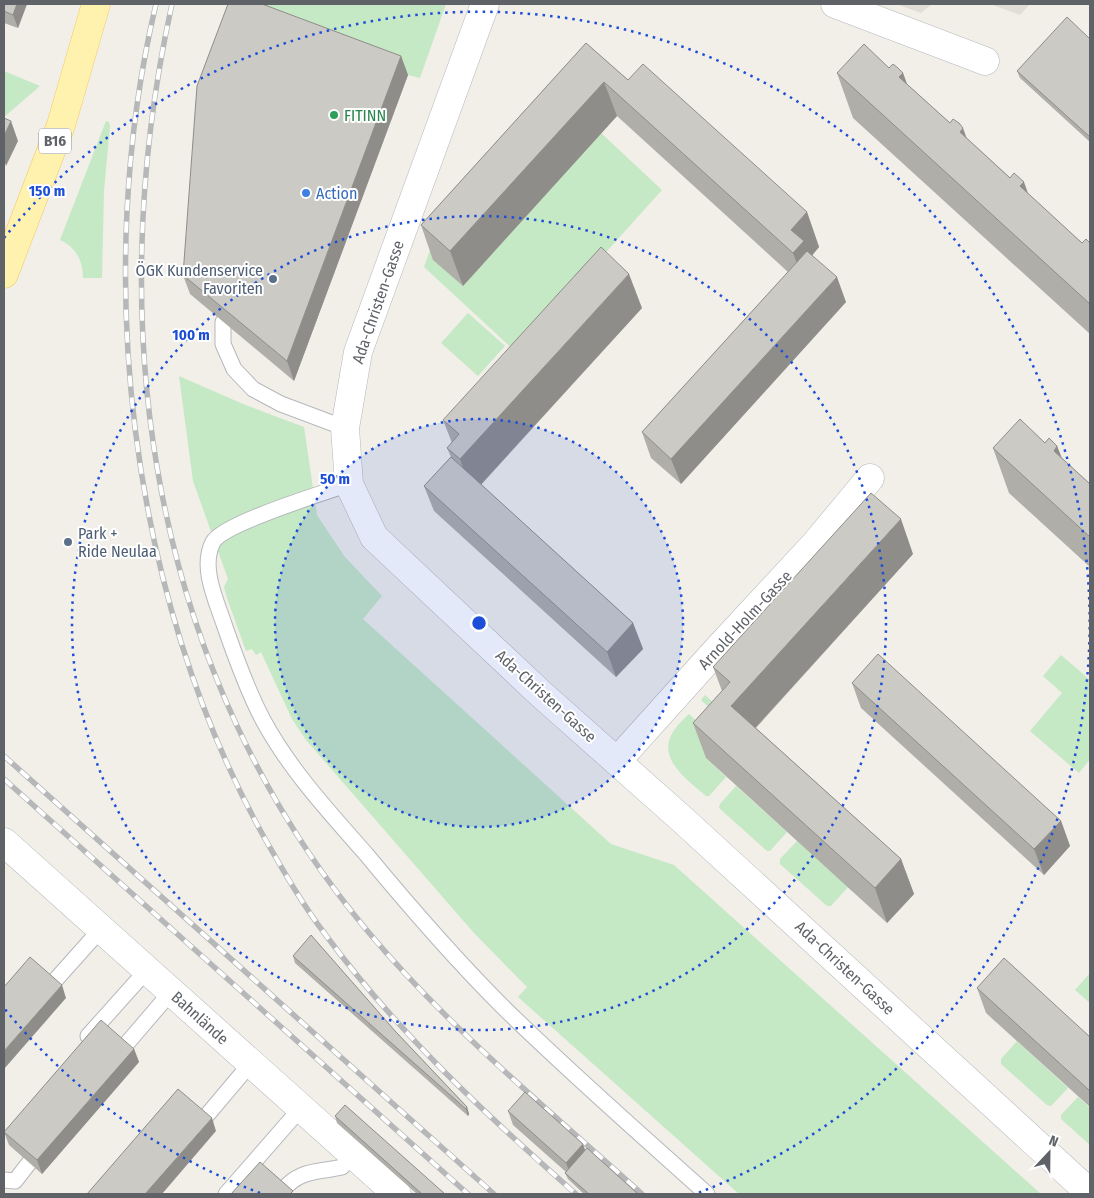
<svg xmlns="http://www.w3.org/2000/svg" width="1094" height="1198" viewBox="0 0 1094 1198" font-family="'Fira Sans Condensed',sans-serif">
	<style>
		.education { fill: #e1ded6 }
		.green { fill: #c5e8c5 }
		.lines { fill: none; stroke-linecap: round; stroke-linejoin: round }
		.lane-casing { stroke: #b5b8bc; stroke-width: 17 }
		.street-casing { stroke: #b5b8bc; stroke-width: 29 }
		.primary-casing { stroke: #f2c960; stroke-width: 29 }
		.lane { stroke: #fff; stroke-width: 15 }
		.street { stroke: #fff; stroke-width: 28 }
		.primary { stroke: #fff2af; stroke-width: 28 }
		.rail-casing { stroke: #b6b7b8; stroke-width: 5.5 }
		.rail { stroke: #fff; stroke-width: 4; stroke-dasharray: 11; stroke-linecap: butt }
		.wall { fill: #afaea9 }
		.shaded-wall { fill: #8f8d8a }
		.building { fill: #cccac5; stroke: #8f8d8a }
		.ring { fill: none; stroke: #1d4ed8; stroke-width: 2.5; stroke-dasharray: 2.5 5 }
		.leisure-dot { fill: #2e9e5b; stroke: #fff; stroke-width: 2 }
		.shop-dot { fill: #3f7fe0; stroke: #fff; stroke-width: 2 }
		.service-dot { fill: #5c6f8a; stroke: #fff; stroke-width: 2 }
		.labels { text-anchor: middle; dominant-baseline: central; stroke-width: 4; stroke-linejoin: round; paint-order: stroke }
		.shield { fill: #fff; stroke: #8f9295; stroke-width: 1 }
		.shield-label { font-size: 15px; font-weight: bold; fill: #5f6368 }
		.leisure-label { font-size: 16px; fill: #27864d; stroke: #fff; text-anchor: start }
		.shop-label { font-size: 16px; fill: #366cbe; stroke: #fff; text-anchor: start }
		.service-label { font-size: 16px; fill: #4e5e75; stroke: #fff; text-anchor: end }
		.street-label { font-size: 16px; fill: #5f6368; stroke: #fff }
		.centre { fill: #1d4ed8; stroke: #fff; stroke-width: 2.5 }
		.ring-label { font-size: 15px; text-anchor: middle; font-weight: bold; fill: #1d4ed8; stroke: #fff; stroke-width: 4; stroke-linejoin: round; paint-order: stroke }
	</style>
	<rect width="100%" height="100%" fill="#f1efe8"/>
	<g class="education">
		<path d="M896 4H932L921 13Z"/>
		<path d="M990 4H1030L1020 15Z"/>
	</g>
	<g class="green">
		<path d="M229 4H446L420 78 408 75Z"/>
		<path d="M4 71 40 86 4 117Z"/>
		<path d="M106 121 109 122 110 126 104 191 102 278H83C83 261 76 247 60 240Z"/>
		<path d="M601 133 662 190 516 352 424 267 442 217 463 286Z"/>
		<path d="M468 313 505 346 478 376 441 343Z"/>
		<path d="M179 376 243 404 304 427 317 515 345 557 382 596 363 619 611 844 674 865 1041 1194H739L518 997 527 987 474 933 306 740 292 719 261 652 256 655 252 649 246 651 228 601 224 587 228 579 193 481Z"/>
		<path d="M1061 655 1090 680V759L1079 773 1030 731 1062 693 1043 676Z"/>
		<path d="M705 695 737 724 706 758 726 777 709 796H706C687 779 654 758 675 729 679 723 684 719 689 714L701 725 713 711 701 700Z"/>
		<path d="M736 786 787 832 770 851H767L719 808 720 804Z"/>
		<path d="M797 841 848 887 831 906H827L780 864V859Z"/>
		<path d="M1090 973V1003L1075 990Z"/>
		<path d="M1017 1041 1068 1088 1051 1106 1047 1105 1001 1064V1059Z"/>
		<path d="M1078 1097 1090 1108V1145L1061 1119V1115Z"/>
	</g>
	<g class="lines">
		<defs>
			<g id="lane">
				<path d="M223 322V344L234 369 253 389 281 404 345 428"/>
				<path d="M349 484C324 493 224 523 213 542 200 567 216 600 224 624 235 656 247 690 263 720 290 770 329 812 366 854 409 906 454 958 502 1006 568 1071 638 1132 707 1194"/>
				<path d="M51 985 101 929"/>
				<path d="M88 1036 147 970"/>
				<path d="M123 1048 171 992"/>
				<path d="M203 1120 251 1063"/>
				<path d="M4 1180 15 1181 29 1163"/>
				<path d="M282 1191C300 1169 316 1173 342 1167L352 1154"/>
				<path d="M226 1194 301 1108"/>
			</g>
			<g id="street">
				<path d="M485 4 358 352 345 428 349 484 374 537 541 694 684 821 1090 1193"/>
				<path d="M835 4 985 61"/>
				<path d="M617 761 715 652 816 543 870 478"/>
				<path d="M4 842 397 1194"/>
			</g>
			<path id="primary" d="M4 274 61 125 96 4"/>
		</defs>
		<use href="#lane" class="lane-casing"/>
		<use href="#street" class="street-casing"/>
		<use href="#primary" class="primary-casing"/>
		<use href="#lane" class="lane"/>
		<use href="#street" class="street"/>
		<use href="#primary" class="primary"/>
		<defs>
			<g id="rail">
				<path d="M156 4C92 273 129 595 264 837 283 870 302 904 325 934 397 1032 485 1114 576 1194"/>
				<path d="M172 4C100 330 151 674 370 934 450 1029 550 1111 642 1194"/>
				<path d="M4 756 494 1194"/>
				<path d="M4 779 468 1194"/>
			</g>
		</defs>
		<use href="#rail" class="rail-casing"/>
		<use href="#rail" class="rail"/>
	</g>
	<g class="wall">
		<path d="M4 4H27L18 28 4 23Z"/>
		<path d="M1090 39V142L1020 78 1017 71Z"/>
		<path d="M586 43 628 80 807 212 819 247 812 255 846 302 681 484 651 458 642 432 788 272 617 116 463 286 433 260 421 225Z"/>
		<path d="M401 56 408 75 294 381 190 294 183 275Z"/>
		<path d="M889 68 903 73 907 84 1082 243H1090V334L853 118 837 73Z"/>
		<path d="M642 308 481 485 633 623 643 649 616 677 434 511 424 486 451 457 447 448 452 443 443 420Z"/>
		<path d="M1045 443 1057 446 1062 458 1090 484V567L1009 493 993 448Z"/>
		<path d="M913 554 756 728 901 859 914 894 887 923 706 758 693 723 722 691 713 667Z"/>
		<path d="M852 683 1061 821 1070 846 1044 875 861 708Z"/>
		<path d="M293 956 396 1032 467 1107 469 1114 468 1116 295 963Z"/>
		<path d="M977 988 1090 1037V1107L986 1013Z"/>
		<path d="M134 1049 139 1062 42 1174 9 1145 4 1132Z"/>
		<path d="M508 1111 585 1151 638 1194H584L568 1179 565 1173 566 1172 513 1125Z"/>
		<path d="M335 1116 445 1194H417L337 1123Z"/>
	</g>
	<g class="shaded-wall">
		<path d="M17 4H27L18 28 13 15Z"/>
		<path d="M401 56 408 75 294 381 287 361Z"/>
		<path d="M903 73 919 118 899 77Z"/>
		<path d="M604 82 617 116 463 286 450 251Z"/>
		<path d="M11 121 18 141 6 166 4 160V136Z"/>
		<path d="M963 128 979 173 960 132Z"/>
		<path d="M1024 182 1040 227 1020 186Z"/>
		<path d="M807 212 819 247 810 258 806 287 793 253 791 230Z"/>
		<path d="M629 274 642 308 472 494 460 459Z"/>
		<path d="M837 277 846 302 681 484 671 459Z"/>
		<path d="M1057 446 1074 491 1054 451Z"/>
		<path d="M901 519 913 554 744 740 731 706Z"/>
		<path d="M633 623 643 649 616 677 607 652Z"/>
		<path d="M1061 821 1070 846 1044 875 1034 849Z"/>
		<path d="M901 859 914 894 887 923 875 888Z"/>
		<path d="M62 985 66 998 4 1069V1051Z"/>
		<path d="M134 1049 139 1062 42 1174 37 1160Z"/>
		<path d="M467 1107 469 1114 468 1116 466 1109Z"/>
		<path d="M212 1118 216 1131 162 1194H145Z"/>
		<path d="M583 1144 588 1158 571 1176 566 1163Z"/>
	</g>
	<g class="building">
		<path d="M4 4H17L13 15 4 11Z"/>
		<path d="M228 4H262L401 56 287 361 183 275 197 86Z"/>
		<path d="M1067 17 1090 39V137L1017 71Z"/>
		<path d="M586 43 628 80 643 64 807 212 791 230 804 241 793 253 604 82 450 251 421 225Z"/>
		<path d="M864 44 889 68 893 64 898 68 903 73 899 77 950 123 953 119 959 123 963 128 960 132 1010 178 1014 173 1024 182 1020 186 1082 243 1086 239 1090 243V304L837 73Z"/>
		<path d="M4 118 11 121 4 136Z"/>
		<path d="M601 247 629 274 460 459 447 448 459 434 443 420Z"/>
		<path d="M807 251 837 277 671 459 642 432Z"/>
		<path d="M1020 419 1045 443 1049 438 1057 446 1054 451 1090 484V537L993 448Z"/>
		<path d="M451 457 633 623 607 652 424 486Z"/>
		<path d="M871 493 901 519 731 706 901 859 875 888 693 723 730 682 713 667Z"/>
		<path d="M878 654 1061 821 1034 849 852 683Z"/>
		<path d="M311 935 396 1032 467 1107 466 1109 293 956Z"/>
		<path d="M30 957 62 985 4 1051V987Z"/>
		<path d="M1004 958 1090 1037V1091L977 988Z"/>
		<path d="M101 1020 134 1049 37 1160 4 1132Z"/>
		<path d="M178 1089 212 1118 145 1194H87Z"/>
		<path d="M525 1092 583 1144 566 1163 508 1111Z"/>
		<path d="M345 1105 445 1194H422L335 1116Z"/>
		<path d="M587 1148 638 1194H589L565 1173Z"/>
		<path d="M260 1162 293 1191 290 1194H231Z"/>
	</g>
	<circle cx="479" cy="623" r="204" fill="#1d4ed8" fill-opacity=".12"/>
	<g class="ring">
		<circle cx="479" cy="623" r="204"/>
		<circle cx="479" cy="623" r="407"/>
		<path d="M260 1193A611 611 0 0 1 4 1008M4 238A611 611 0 1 1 698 1193"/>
	</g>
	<circle class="leisure-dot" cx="334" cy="115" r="5"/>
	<circle class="shop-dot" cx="306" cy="193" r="5"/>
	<g class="service-dot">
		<circle cx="273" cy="279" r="5"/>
		<circle cx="68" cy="542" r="5"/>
	</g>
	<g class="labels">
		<rect class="shield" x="39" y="128.5" width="32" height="25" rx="4"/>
		<g class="shield-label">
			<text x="55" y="141">B16</text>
		</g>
		<g class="leisure-label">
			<text x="344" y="115">FITINN</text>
		</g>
		<g class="shop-label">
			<text x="316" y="193">Action</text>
		</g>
		<g class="service-label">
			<text x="263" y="270">ÖGK Kundenservice<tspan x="263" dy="18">Favoriten</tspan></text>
			<text x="78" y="533" text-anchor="start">Park +<tspan x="78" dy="18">Ride Neulaa</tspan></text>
		</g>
		<g class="street-label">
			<text transform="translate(378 302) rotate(-71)">Ada-Christen-Gasse</text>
			<text transform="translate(745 620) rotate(-47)">Arnold-Holm-Gasse</text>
			<text transform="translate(546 696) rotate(42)">Ada-Christen-Gasse</text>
			<text transform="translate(845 968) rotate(43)">Ada-Christen-Gasse</text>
			<text transform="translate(200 1018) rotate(42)">Bahnlände</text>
		</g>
	</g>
	<circle cx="479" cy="623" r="8" class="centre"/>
	<g class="ring-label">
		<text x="47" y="196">150 m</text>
		<text x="191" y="340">100 m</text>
		<text x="335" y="484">50 m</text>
	</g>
	<rect width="1094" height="1198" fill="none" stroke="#5f6368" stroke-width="10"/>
	<g transform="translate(1049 1153) rotate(22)" stroke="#ffffff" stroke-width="4" paint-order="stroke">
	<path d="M0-4L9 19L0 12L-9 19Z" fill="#5f6368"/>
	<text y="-8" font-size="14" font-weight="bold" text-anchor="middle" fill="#5f6368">N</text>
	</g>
</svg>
